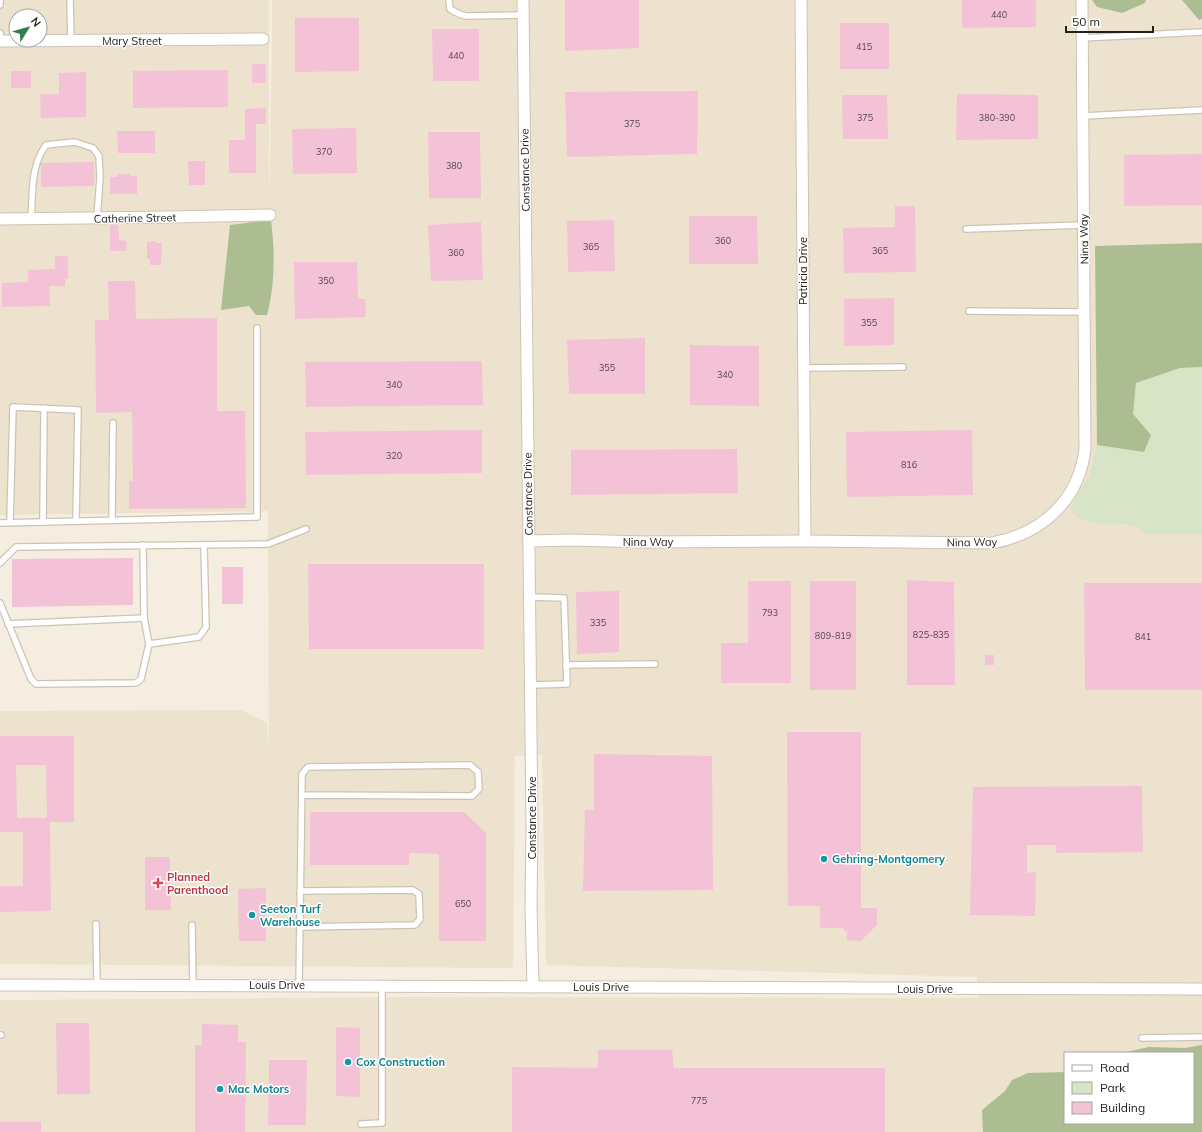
<svg xmlns="http://www.w3.org/2000/svg" width="1202" height="1132" viewBox="0 0 1202 1132" font-family="Mulish,sans-serif">
	<style>
		.built { fill: #ede2cd; fill-rule: evenodd }
		.green { fill: #d7e4c6 }
		.forest { fill: #abbd91 }
		.building { fill: #f4c2d6; fill-rule: evenodd }
		.lines { fill: none; stroke-linecap: round; stroke-linejoin: round }
		.service-casing { stroke: #cbc4b6; stroke-width: 8 }
		.minor-casing { stroke: #cbc4b6; stroke-width: 13 }
		.service { stroke: #fff; stroke-width: 5.5 }
		.minor { stroke: #fff; stroke-width: 11 }
		.culture-dot { fill: #0f9aa8; stroke: #fff; stroke-width: 1.5 }
		.health-dot { fill: #e0444e; stroke: #fff; stroke-width: 1.5 }
		.labels { text-anchor: middle; dominant-baseline: central; stroke-width: 3; stroke-linejoin: round; paint-order: stroke }
		.number-label { font-size: 9px; fill: #57484a }
		.street-label { font-size: 11px; fill: #23201b; stroke: #fff }
		.culture-label { font-size: 11px; font-weight: bold; fill: #0d838f; stroke: #fff; text-anchor: start }
		.health-label { font-size: 11px; font-weight: bold; fill: #be3a42; stroke: #fff; text-anchor: start }
	</style>
	<rect width="100%" height="100%" fill="#f5eddf"/>
	<path class="built" d="M0 0H269V211L272 44V0H1202V1132H0V1000L419 997 977 998V977L546 965 542 755 515 756 513 968 0 964V711L241 710 267 723 269 744 268 511 0 515ZM16 16H40V40H16ZM1065 1053H1193V1123H1065Z"/>
	<path class="green" d="M1202 367V534H1146L1142 530 1126 524 1099 525 1077 517 1070 508 1090 474 1097 445 1144 452 1151 435 1133 414 1136 383 1180 368Z"/>
	<g class="forest">
		<path d="M1092 0H1146L1145 3 1122 13 1097 7Z"/>
		<path d="M1182 0H1202V19L1199 20Z"/>
		<path d="M271 220C275 250 275 286 267 315H256L249 306 221 310 230 225Z"/>
		<path d="M1202 243V367L1180 368 1136 383 1133 414 1151 435 1144 452 1097 445 1095 246Z"/>
		<path d="M1202 1045V1132H983L982 1110 1005 1091 1012 1080 1028 1073 1065 1072V1123H1193V1053H1122L1149 1047 1185 1048Z"/>
	</g>
	<g class="building">
		<path d="M565 0H639V48L565 51Z"/>
		<path d="M962 0H1036V27L962 28Z"/>
		<path d="M295 18H359V71L295 72Z"/>
		<rect x="840" y="23" width="49" height="46"/>
		<path d="M432 29H479V81H433Z"/>
		<rect x="252" y="64" width="14" height="19"/>
		<path d="M228 70V107L133 108V71Z"/>
		<rect x="11" y="71" width="20" height="17"/>
		<path d="M86 72V117L41 118 40 94H59V73Z"/>
		<path d="M698 91 697 154 567 157 565 92Z"/>
		<path d="M957 94 1038 95V139L956 140Z"/>
		<path d="M842 95H887L888 139H843Z"/>
		<path d="M266 108V124H256V173H229V140H245V109Z"/>
		<path d="M356 128 357 173 293 174 292 129Z"/>
		<path d="M117 131H155V153H118Z"/>
		<path d="M428 132H480L481 198H429Z"/>
		<path d="M1202 154V205L1124 206V155Z"/>
		<path d="M188 161H205V185H189Z"/>
		<path d="M94 162V186L41 187V163Z"/>
		<path d="M117 174H131V176H137V194H110V177H117Z"/>
		<path d="M895 206H915L916 272 844 273 843 228 895 227Z"/>
		<path d="M689 216H757L758 264H689Z"/>
		<path d="M614 220 615 271 568 272 567 221Z"/>
		<path d="M481 222 483 280 431 281 428 225Z"/>
		<path d="M110 225H118L119 240 127 241 126 251H110Z"/>
		<path d="M156 241V243H162L161 265H150V259H147V242Z"/>
		<path d="M55 256H68V279H65V286H49L50 306 2 307V283L28 282V270L55 269Z"/>
		<path d="M294 262H357L358 299H365L366 317 295 319Z"/>
		<path d="M108 281H135L136 319 217 318V411H245L246 508 129 509V481H133L132 412 96 413 95 320H109Z"/>
		<path d="M894 298V345L844 346V299Z"/>
		<path d="M645 338V394H569L567 340Z"/>
		<path d="M690 345 759 346V406L690 405Z"/>
		<path d="M482 361 483 405 306 407 305 362Z"/>
		<path d="M482 430V473L306 475 305 432Z"/>
		<path d="M972 430 973 495 847 497 846 432Z"/>
		<path d="M737 449 738 493 571 495V450Z"/>
		<path d="M133 558V605L12 607V559Z"/>
		<path d="M308 564H484V649H309Z"/>
		<rect x="222" y="567" width="21" height="37"/>
		<path d="M907 580 954 582 955 685H907Z"/>
		<path d="M748 581H791V683H721V643H748Z"/>
		<rect x="810" y="581" width="46" height="109"/>
		<path d="M1084 583H1202V690H1085Z"/>
		<path d="M619 591V652L577 654 576 592Z"/>
		<rect x="985" y="655" width="9" height="10"/>
		<path d="M787 732H861V908H877V925L861 941 847 940V931H844V928H820V906H788Z"/>
		<path d="M0 736H74V822H50L51 911 0 912V886H23V832H0ZM16 765H46L47 818H17Z"/>
		<path d="M594 754 712 756 713 890 583 891 585 810H594Z"/>
		<path d="M1142 786 1143 852 1056 853V845H1027V873L1036 872 1035 916 970 915 973 787Z"/>
		<path d="M310 812H464L486 833V941H439V854L409 853V865H310Z"/>
		<path d="M145 857H170L171 910H145Z"/>
		<path d="M266 888V941H239L238 889Z"/>
		<path d="M56 1023H89L90 1094H57Z"/>
		<path d="M202 1024 238 1025V1042H246L245 1132H195V1045H202Z"/>
		<path d="M336 1027 360 1028V1097L336 1096Z"/>
		<path d="M598 1050H672L674 1068H885V1132H512V1067L598 1068Z"/>
		<path d="M269 1060H307L306 1125H268Z"/>
		<rect x="0" y="1122" width="41" height="10"/>
	</g>
	<g class="lines">
		<defs>
			<g id="service">
				<path d="M70 0 71 41"/>
				<path d="M449 0 450 9 459 14 466 16 524 15"/>
				<path d="M0 5V0"/>
				<path d="M0 33 1 41"/>
				<path d="M1082 38 1202 32"/>
				<path d="M1083 116 1202 110"/>
				<path d="M31 219C33 193 30 167 46 145L75 142 93 148 99 156 100 178 97 218"/>
				<path d="M966 229 1084 225"/>
				<path d="M969 311 1084 312"/>
				<path d="M804 368 903 367"/>
				<path d="M112 520 113 423"/>
				<path d="M10 522 13 407 78 410 76 521"/>
				<path d="M43 522 44 408"/>
				<path d="M0 523 257 517V328"/>
				<path d="M143 545 144 618 149 644"/>
				<path d="M0 563 16 547 268 544 306 529"/>
				<path d="M530 597 564 598 567 684 531 685"/>
				<path d="M0 603 31 679 36 684 136 683 141 679 149 644 199 637 206 627 204 545"/>
				<path d="M8 624 144 618"/>
				<path d="M566 665 655 664"/>
				<path d="M96 924 97 985"/>
				<path d="M192 925 193 986"/>
				<path d="M300 927 415 925 420 919 419 894 413 890 300 891"/>
				<path d="M299 985 302 774 308 767 470 765 478 772 479 789 472 796 302 795"/>
				<path d="M0 1035H1"/>
				<path d="M1142 1038 1202 1037"/>
				<path d="M361 1124 382 1123V986"/>
			</g>
			<g id="minor">
				<path d="M523 0 532 826 531 906 533 987"/>
				<path d="M801 0 805 541"/>
				<path d="M0 41 263 39"/>
				<path d="M0 219 169 217 270 215"/>
				<path d="M529 541 572 540 644 542 805 541 992 543C1042 534 1079 500 1085 449L1082 0"/>
				<path d="M0 985 1202 989"/>
			</g>
		</defs>
		<use href="#service" class="service-casing"/>
		<use href="#minor" class="minor-casing"/>
		<use href="#service" class="service"/>
		<use href="#minor" class="minor"/>
	</g>
	<g class="culture-dot">
		<circle cx="824" cy="859" r="4"/>
		<circle cx="252" cy="915" r="4"/>
		<circle cx="348" cy="1062" r="4"/>
		<circle cx="220" cy="1089" r="4"/>
	</g>
	<path class="health-dot" d="M156 877h4v4h4v4h-4v4h-4v-4h-4v-4h4z"/>
	<g class="labels">
		<g class="number-label">
			<text x="999" y="14">440</text>
			<text x="864" y="46">415</text>
			<text x="456" y="55">440</text>
			<text x="865" y="117">375</text>
			<text x="997" y="117">380-390</text>
			<text x="632" y="123">375</text>
			<text x="324" y="151">370</text>
			<text x="454" y="165">380</text>
			<text x="723" y="240">360</text>
			<text x="591" y="246">365</text>
			<text x="880" y="250">365</text>
			<text x="456" y="252">360</text>
			<text x="326" y="280">350</text>
			<text x="869" y="322">355</text>
			<text x="607" y="367">355</text>
			<text x="725" y="374">340</text>
			<text x="394" y="384">340</text>
			<text x="394" y="455">320</text>
			<text x="909" y="464">816</text>
			<text x="770" y="612">793</text>
			<text x="598" y="622">335</text>
			<text x="931" y="634">825-835</text>
			<text x="833" y="635">809-819</text>
			<text x="1143" y="636">841</text>
			<text x="463" y="903">650</text>
			<text x="699" y="1100">775</text>
		</g>
		<g class="street-label">
			<text x="132" y="41">Mary Street</text>
			<text transform="translate(525 170) rotate(-91)">Constance Drive</text>
			<text transform="translate(135 218) rotate(-1)">Catherine Street</text>
			<text transform="translate(1084 239) rotate(-91)">Nina Way</text>
			<text transform="translate(803 271) rotate(-90)">Patricia Drive</text>
			<text transform="translate(528 494) rotate(-91)">Constance Drive</text>
			<text x="648" y="542">Nina Way</text>
			<text transform="translate(972 542) rotate(-1)">Nina Way</text>
			<text transform="translate(532 818) rotate(-90)">Constance Drive</text>
			<text x="277" y="985">Louis Drive</text>
			<text x="601" y="987">Louis Drive</text>
			<text x="925" y="989">Louis Drive</text>
		</g>
		<g class="culture-label">
			<text x="832" y="859">Gehring-Montgomery</text>
			<text x="260" y="909">Seeton Turf<tspan x="260" dy="13">Warehouse</tspan></text>
			<text x="356" y="1062">Cox Construction</text>
			<text x="228" y="1089">Mac Motors</text>
		</g>
		<g class="health-label">
			<text x="167" y="877">Planned<tspan x="167" dy="13">Parenthood</tspan></text>
		</g>
	</g>
	<rect x="1064" y="1052" width="130" height="72" fill="#ffffff" stroke="#a7a6a4"/>
	<rect x="1072" y="1065" width="20" height="6" fill="#ffffff" stroke="#a7a6a4"/>
	<text x="1100" y="1072" font-size="12" fill="#23201b">Road</text>
	<rect x="1072" y="1082" width="20" height="12" fill="#d7e4c6" stroke="#a7a6a4"/>
	<text x="1100" y="1092" font-size="12" fill="#23201b">Park</text>
	<rect x="1072" y="1102" width="20" height="12" fill="#f4c2d6" stroke="#a7a6a4"/>
	<text x="1100" y="1112" font-size="12" fill="#23201b">Building</text>
	<g transform="translate(28 28) rotate(53)"><circle r="19" fill="#ffffff" stroke="#a7a6a4"/>
	<path d="M0-3L7 15L0 10L-7 15Z" fill="#317e4d"/>
	<text y="-6" font-size="11" font-weight="bold" text-anchor="middle" fill="#23201b">N</text>
	</g>
	<path d="M1066 26v6h87v-6" fill="none" stroke="#23201b" stroke-width="2"/>
	<text x="1072" y="26" font-size="12" fill="#23201b" stroke="#ffffff" stroke-width="3" paint-order="stroke">50 m</text>
</svg>
